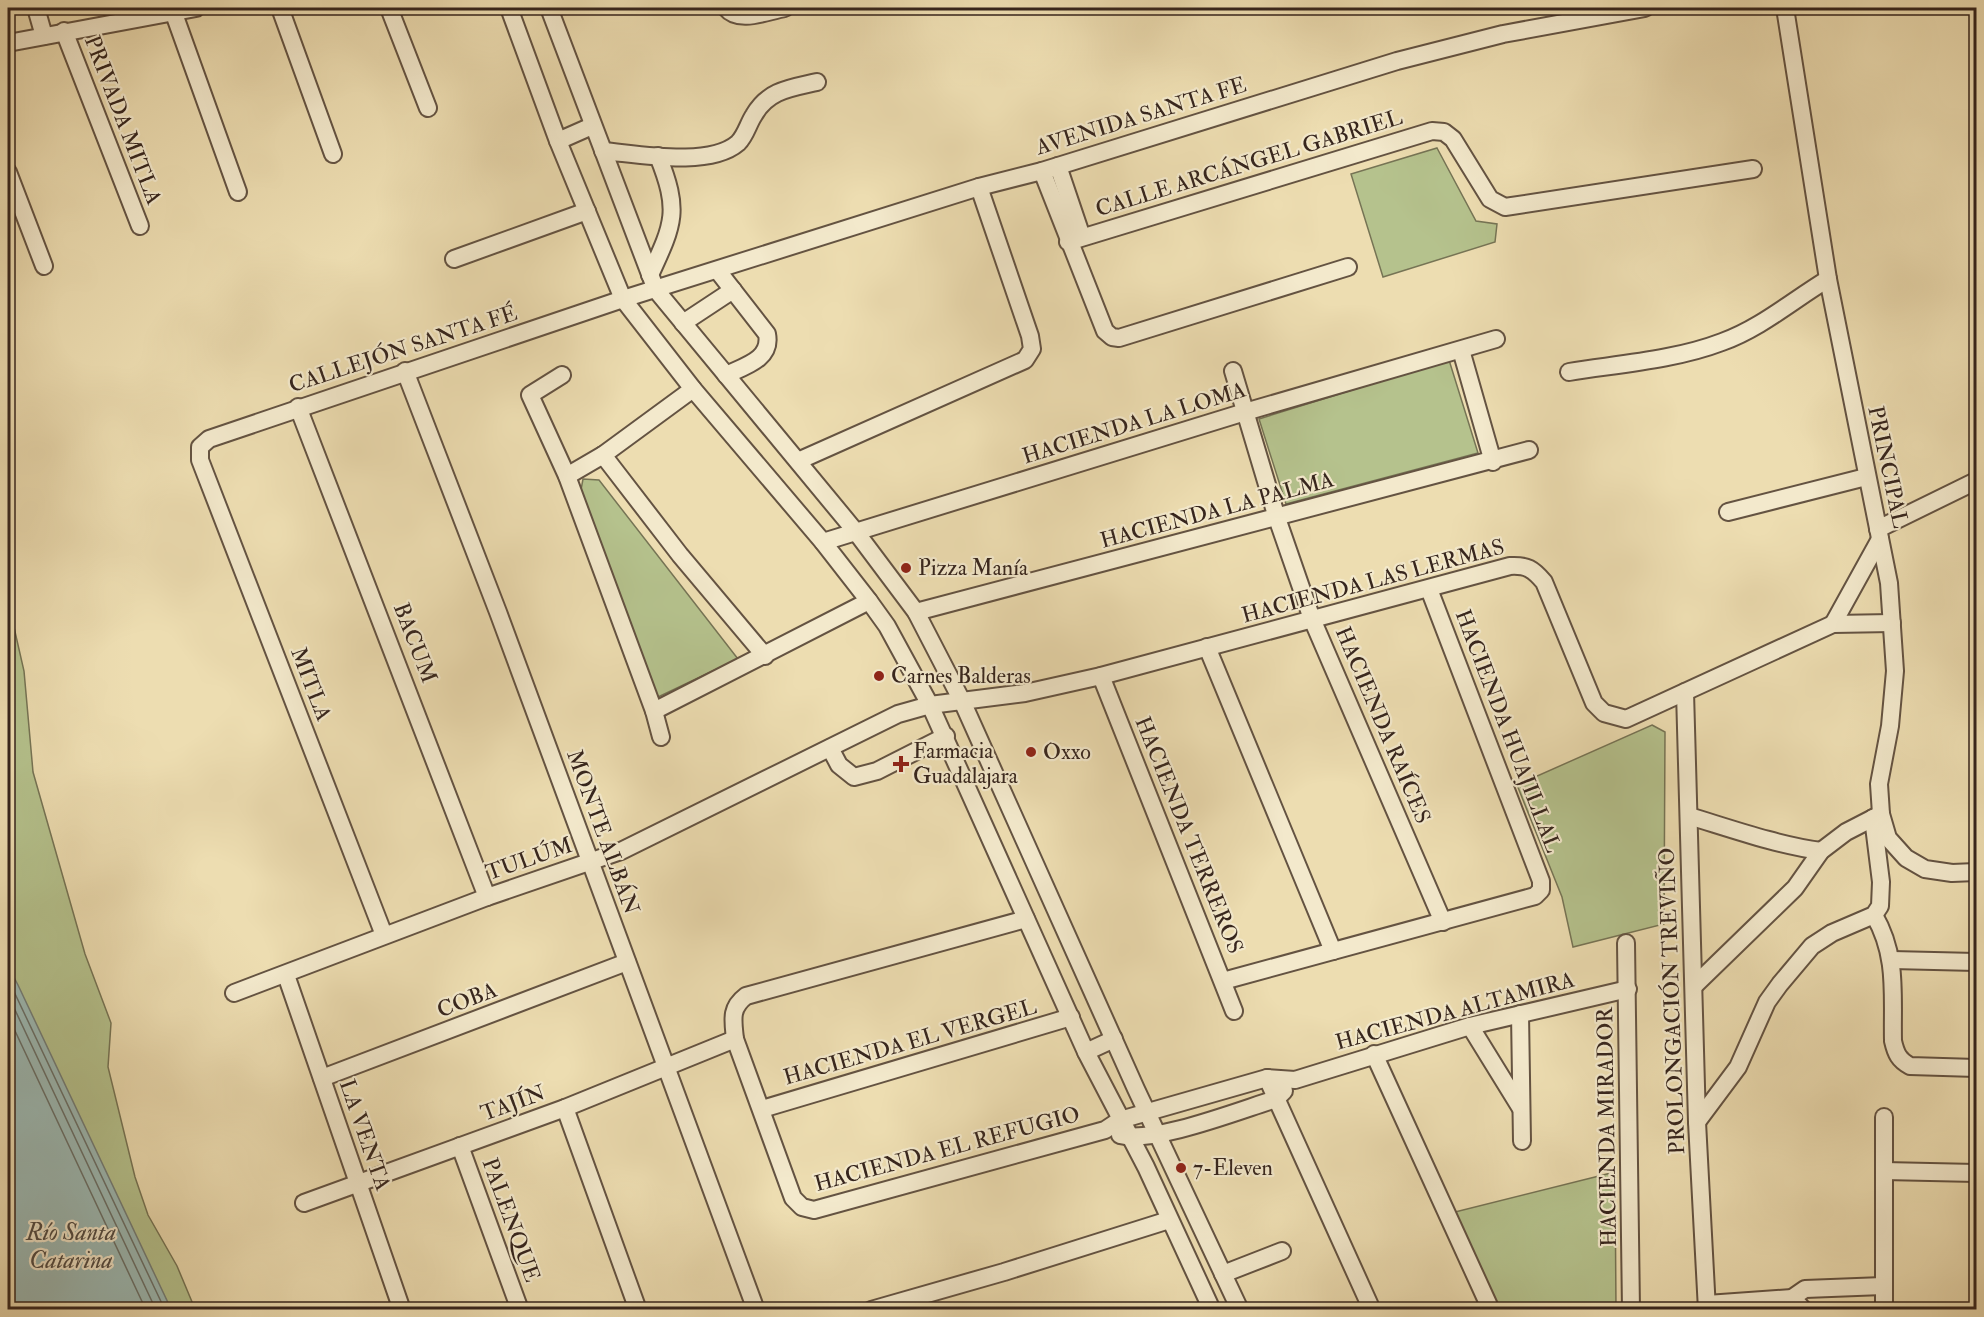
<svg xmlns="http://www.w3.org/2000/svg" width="1984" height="1317" viewBox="0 0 1984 1317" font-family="'IM FELL Double Pica',serif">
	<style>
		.green { fill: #b5c28d; stroke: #767455; stroke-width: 1.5 }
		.water { fill: #9cbab5; stroke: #737e78; stroke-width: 1.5 }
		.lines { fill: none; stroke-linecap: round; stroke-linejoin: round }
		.shore { stroke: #697069; stroke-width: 1.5 }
		.minor-casing { stroke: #645342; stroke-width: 20 }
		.minor { stroke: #f3e9cc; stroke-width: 16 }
		.poi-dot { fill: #8f2418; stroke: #f3e9cc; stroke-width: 2 }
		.labels { text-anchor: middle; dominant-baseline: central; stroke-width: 4.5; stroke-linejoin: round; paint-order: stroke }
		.street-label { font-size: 22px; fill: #36251d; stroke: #f3e9cc }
		.poi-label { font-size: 22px; fill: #36251d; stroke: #f3e9cc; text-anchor: start }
		.water-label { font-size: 24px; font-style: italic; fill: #504a43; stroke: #f3e9cc }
	</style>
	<rect width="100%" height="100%" fill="#edddb1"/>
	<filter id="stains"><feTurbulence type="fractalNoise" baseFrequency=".00333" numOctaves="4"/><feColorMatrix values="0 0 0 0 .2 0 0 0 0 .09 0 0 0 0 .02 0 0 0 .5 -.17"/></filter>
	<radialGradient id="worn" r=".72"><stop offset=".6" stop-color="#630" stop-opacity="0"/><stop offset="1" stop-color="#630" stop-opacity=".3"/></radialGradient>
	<g class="green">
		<path d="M1437 148 1476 221 1497 224 1495 242 1383 277 1351 174Z"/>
		<path d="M1449 360 1478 453 1286 504 1259 419Z"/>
		<path d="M583 479 599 480 738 659 656 698 580 495Z"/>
		<path d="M8 601 24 671 33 772 85 954 111 1023 108 1067 135 1177 148 1215 177 1266 195 1309H8Z"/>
		<path d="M1652 725 1665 732 1664 924 1573 947 1562 897 1517 785Z"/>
		<path d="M1615 1172 1616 1309H1500L1455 1212Z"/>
	</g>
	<path class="water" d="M8 966 18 985 171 1309H8Z"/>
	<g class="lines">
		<g class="shore">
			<path d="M8 979 165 1310"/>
			<path d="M8 995 156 1310"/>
			<path d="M8 1016 146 1310"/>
		</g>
		<defs>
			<g id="minor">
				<path d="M36 8 44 36"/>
				<path d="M280 8 333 154"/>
				<path d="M389 8 428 108"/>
				<path d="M509 8 558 141 623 299 693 389 823 542 869 601 887 626 930 705 1086 1052 1146 1167 1212 1310"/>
				<path d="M549 8 656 290 856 532 916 612 962 701 1136 1089 1240 1310"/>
				<path d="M726 8C739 24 767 11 785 8"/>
				<path d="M1785 8 1828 279 1889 583 1895 671 1890 726 1879 784 1881 814 1888 838 1906 858 1925 869 1952 873 1976 872"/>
				<path d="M173 11 238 192"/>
				<path d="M64 31 140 226"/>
				<path d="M8 43 196 8"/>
				<path d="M558 141 592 126"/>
				<path d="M603 151C638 154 709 168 738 143 746 135 748 124 754 115 768 90 791 88 817 82"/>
				<path d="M1058 166 1082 237"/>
				<path d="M1042 171 1105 331 1112 337 1119 338 1348 267"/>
				<path d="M8 172 44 266"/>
				<path d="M1068 242 1432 131 1444 132 1453 139 1490 199 1505 207 1753 169"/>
				<path d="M454 259 587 211"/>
				<path d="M718 271 767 334C772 359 745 366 726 375"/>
				<path d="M650 275C674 223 680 211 658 156"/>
				<path d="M683 323 733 290"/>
				<path d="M1461 350 1493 462"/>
				<path d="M405 371 498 612 756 1310"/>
				<path d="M1233 371 1277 518 1312 619 1443 922"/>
				<path d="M1569 372C1619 364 1675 360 1722 342 1761 328 1793 300 1828 279"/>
				<path d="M562 375 530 395 567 476 654 711 661 737"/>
				<path d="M298 407 487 897"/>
				<path d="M603 455 680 555 765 656"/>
				<path d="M798 461 1025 360 1032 349 1030 336 979 187"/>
				<path d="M567 476 603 455 693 389"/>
				<path d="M1728 512 1866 477"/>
				<path d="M1878 529 1976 481"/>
				<path d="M823 542 1245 412 1496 339"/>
				<path d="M916 612 1529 450"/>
				<path d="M1833 624 1880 539"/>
				<path d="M1207 647 1333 951"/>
				<path d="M1101 676 1234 1011"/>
				<path d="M1685 692 1697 1122 1707 1310"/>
				<path d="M654 711 869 601"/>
				<path d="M830 748 839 765 854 777 877 771 946 736"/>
				<path d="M1689 816C1732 829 1777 845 1821 851"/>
				<path d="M1874 915C1898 956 1892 995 1893 1041 1896 1054 1899 1060 1910 1066L1976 1068"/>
				<path d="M1026 919 746 996C730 1008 733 1020 735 1039L793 1198 802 1207 814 1210 1105 1130 1120 1120 1267 1078 1295 1080 1470 1026 1628 989"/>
				<path d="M384 935 200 460V447L209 439 623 299 979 187 1042 171 1397 61 1503 34 1645 8"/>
				<path d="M1626 943 1631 1310"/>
				<path d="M1892 960 1976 962"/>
				<path d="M286 975 402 1310"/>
				<path d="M1223 981 1535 896 1541 890V881L1429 589"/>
				<path d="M1694 986 1795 888 1821 851 1846 832 1881 814"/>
				<path d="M234 993 487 897 621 851 898 714 930 705 1025 693 1101 676 1510 566C1527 565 1533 569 1544 582L1594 703 1604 713 1626 719 1833 624 1892 623"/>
				<path d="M1520 1014 1522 1141"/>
				<path d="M1470 1026 1520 1107"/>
				<path d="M1086 1052 1114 1039"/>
				<path d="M1374 1054 1491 1310"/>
				<path d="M322 1078 627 962"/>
				<path d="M1267 1078 1372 1310"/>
				<path d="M565 1108 638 1310"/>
				<path d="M762 1109 1071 1017"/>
				<path d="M1697 1122 1738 1067 1767 1002 1780 984 1812 946 1832 933 1874 915 1880 906 1881 882 1873 818"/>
				<path d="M1120 1135C1154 1144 1240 1110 1276 1099L1284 1091"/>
				<path d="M460 1146 520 1310"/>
				<path d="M1884 1171 1976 1173"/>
				<path d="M304 1203 565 1108 735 1039"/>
				<path d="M1223 1274 1282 1251"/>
				<path d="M1792 1298 1804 1310"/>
				<path d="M1707 1304 1792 1298 1805 1289 1883 1286"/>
				<path d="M871 1310 1004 1272 1169 1220"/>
				<path d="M1884 1310V1117"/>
			</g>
		</defs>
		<use href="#minor" class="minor-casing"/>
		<use href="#minor" class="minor"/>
	</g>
	<g class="poi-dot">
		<circle cx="906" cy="568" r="6"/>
		<circle cx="879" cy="676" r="6"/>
		<circle cx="1031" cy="752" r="6"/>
		<path d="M898 755h6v6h6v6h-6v6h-6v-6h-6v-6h6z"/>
		<circle cx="1181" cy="1168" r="6"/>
	</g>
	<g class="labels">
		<g class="street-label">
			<text transform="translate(1141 116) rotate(-17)">AVENIDA SANTA FE</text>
			<text transform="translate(123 120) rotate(69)">PRIVADA MITLA</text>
			<text transform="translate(1249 163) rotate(-17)">CALLE ARCÁNGEL GABRIEL</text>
			<text transform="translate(403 349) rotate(-18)">CALLEJÓN SANTA FÉ</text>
			<text transform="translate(1134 423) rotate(-17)">HACIENDA LA LOMA</text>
			<text transform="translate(1888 467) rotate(78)">PRINCIPAL</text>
			<text transform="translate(1217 510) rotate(-15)">HACIENDA LA PALMA</text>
			<text transform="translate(1373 581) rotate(-15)">HACIENDA LAS LERMAS</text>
			<text transform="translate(415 643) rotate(69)">BACUM</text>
			<text transform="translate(311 684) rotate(69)">MITLA</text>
			<text transform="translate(1383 725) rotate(67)">HACIENDA RAÍCES</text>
			<text transform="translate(1508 731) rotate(69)">HACIENDA HUAJILLAL</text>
			<text transform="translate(603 832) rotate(70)">MONTE ALBÁN</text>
			<text transform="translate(1189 835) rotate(68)">HACIENDA TERREROS</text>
			<text transform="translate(529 859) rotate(-19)">TULÚM</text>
			<text transform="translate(467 1000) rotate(-21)">COBA</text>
			<text transform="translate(1672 1001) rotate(-92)">PROLONGACIÓN TREVIÑO</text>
			<text transform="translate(1455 1011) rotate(-15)">HACIENDA ALTAMIRA</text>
			<text transform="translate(910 1042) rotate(-16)">HACIENDA EL VERGEL</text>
			<text transform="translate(513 1103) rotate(-20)">TAJÍN</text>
			<text transform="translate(1607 1127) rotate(-91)">HACIENDA MIRADOR</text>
			<text transform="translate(365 1135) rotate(71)">LA VENTA</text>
			<text transform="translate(947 1149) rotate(-15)">HACIENDA EL REFUGIO</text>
			<text transform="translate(511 1220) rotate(70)">PALENQUE</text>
		</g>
		<g class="poi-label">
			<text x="918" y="568">Pizza Manía</text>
			<text x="891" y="676">Carnes Balderas</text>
			<text x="913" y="751">Farmacia<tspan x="913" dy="25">Guadalajara</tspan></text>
			<text x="1043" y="752">Oxxo</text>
			<text x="1193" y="1168">7-Eleven</text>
		</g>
		<g class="water-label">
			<text x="71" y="1232">Río Santa<tspan x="71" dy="28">Catarina</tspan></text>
		</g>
	</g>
	<rect width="1984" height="1317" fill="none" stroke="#edddb1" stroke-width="30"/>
	<rect x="9" y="9" width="1966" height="1299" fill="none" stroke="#36251d" stroke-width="3"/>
	<rect x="15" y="15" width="1954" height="1287" fill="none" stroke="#36251d" stroke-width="1.5"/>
	<rect width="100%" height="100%" filter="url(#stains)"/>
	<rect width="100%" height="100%" fill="url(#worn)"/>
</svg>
